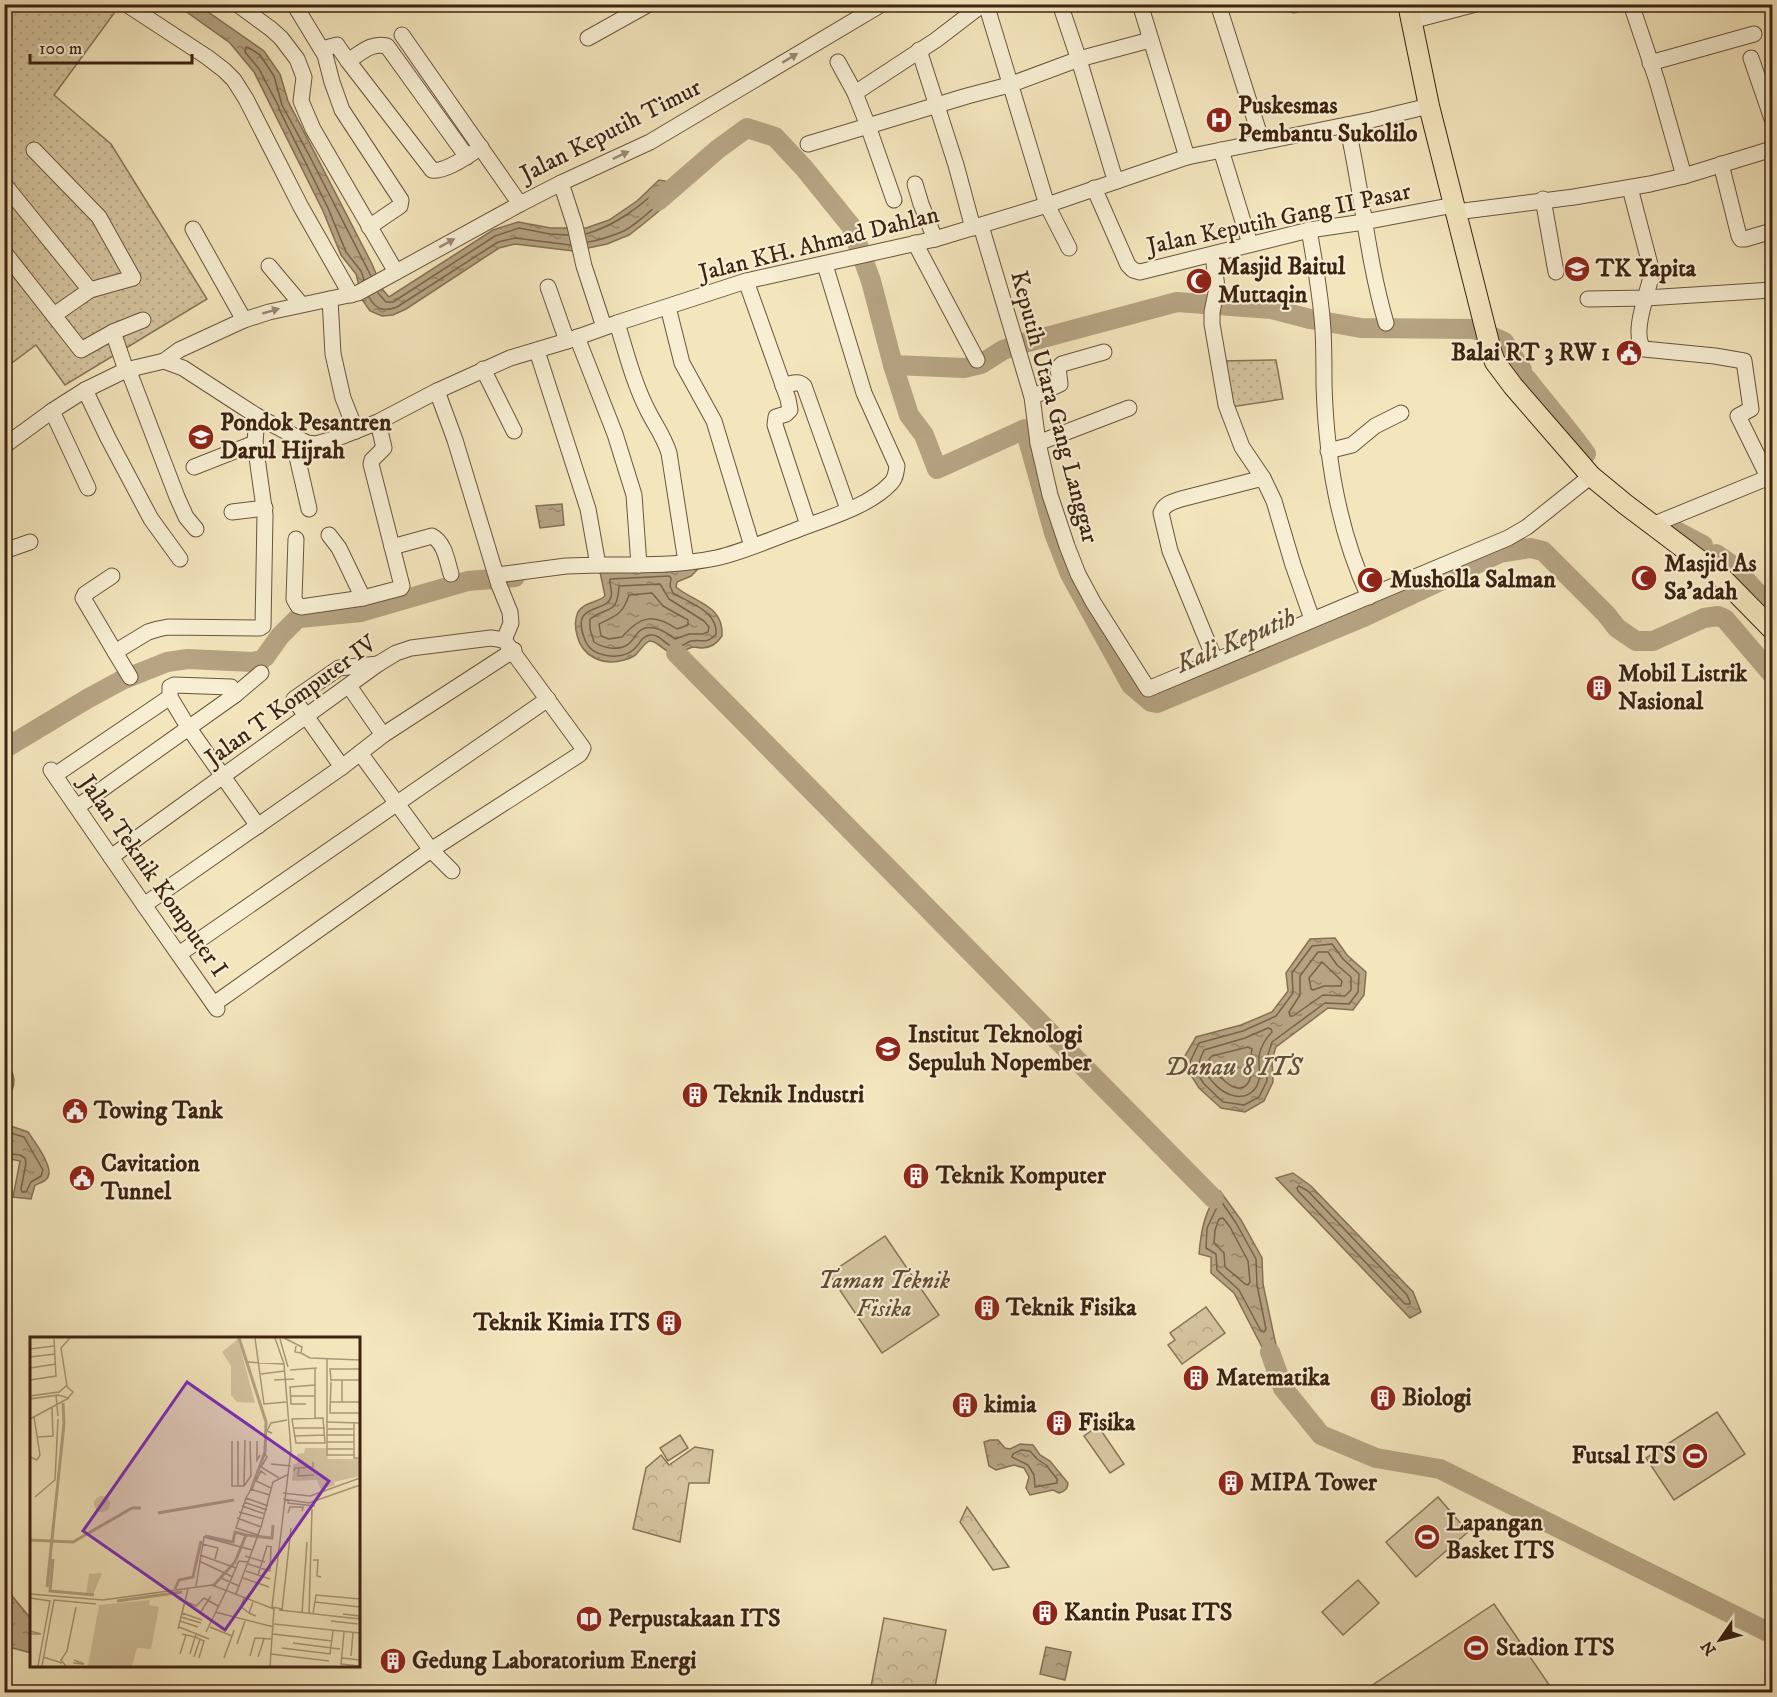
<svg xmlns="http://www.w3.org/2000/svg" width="1777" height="1697" viewBox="0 0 1777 1697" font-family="'IM FELL DW Pica',serif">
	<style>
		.grass { fill: url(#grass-dots); stroke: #887458; stroke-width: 1.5 }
		.forest { fill: url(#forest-crowns); stroke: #887458; stroke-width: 1.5 }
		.garden { fill: #d4c49f; stroke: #887458; stroke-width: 1.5 }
		.water { fill: url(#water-ripples); stroke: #857055; stroke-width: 1.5 }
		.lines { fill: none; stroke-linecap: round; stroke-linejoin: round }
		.shore { stroke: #78634a; stroke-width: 1.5 }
		.river { stroke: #b5a382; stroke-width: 20 }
		.minor-casing { stroke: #6a543c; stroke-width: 17 }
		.major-casing { stroke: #3c2312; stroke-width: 22 }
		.minor { stroke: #f7eed3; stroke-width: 15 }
		.major { stroke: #f3e5bc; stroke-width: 20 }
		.oneway { fill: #9a8872 }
		.labels { text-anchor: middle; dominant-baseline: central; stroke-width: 4.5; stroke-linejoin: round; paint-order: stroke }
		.poi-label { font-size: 24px; font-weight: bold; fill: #3c2312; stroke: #f7eed3; text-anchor: start }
		.street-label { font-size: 24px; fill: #3c2312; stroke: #f7eed3 }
		.park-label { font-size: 24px; font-style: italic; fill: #624b35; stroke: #f7eed3 }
		.water-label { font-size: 26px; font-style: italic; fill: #665039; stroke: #f7eed3 }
		.inset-river { fill: none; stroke: #b5a382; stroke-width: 3 }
		.inset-road { fill: none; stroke: #aa9778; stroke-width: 1.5 }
		.view { fill: #7b2cbf; fill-opacity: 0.15; stroke: #7b2cbf; stroke-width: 3 }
		.inset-edge { fill: none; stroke: #3c2312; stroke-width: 3 }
	</style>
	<defs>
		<pattern id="grass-dots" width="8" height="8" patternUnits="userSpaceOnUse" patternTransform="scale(1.5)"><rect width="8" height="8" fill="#d4c49f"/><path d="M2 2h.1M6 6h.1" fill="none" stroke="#b7a888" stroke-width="1.8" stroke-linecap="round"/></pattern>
		<pattern id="forest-crowns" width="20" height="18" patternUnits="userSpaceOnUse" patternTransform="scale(1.5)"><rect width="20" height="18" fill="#d4c49f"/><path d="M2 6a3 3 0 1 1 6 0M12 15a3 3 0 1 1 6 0" fill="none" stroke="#b7a888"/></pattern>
		<pattern id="water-ripples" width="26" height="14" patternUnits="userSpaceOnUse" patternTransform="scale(1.5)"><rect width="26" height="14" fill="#b5a382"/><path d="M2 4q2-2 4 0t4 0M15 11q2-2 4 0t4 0" fill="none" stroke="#948469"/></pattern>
	</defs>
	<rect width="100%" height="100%" fill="#f3e5bc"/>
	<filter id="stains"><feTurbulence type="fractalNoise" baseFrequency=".00333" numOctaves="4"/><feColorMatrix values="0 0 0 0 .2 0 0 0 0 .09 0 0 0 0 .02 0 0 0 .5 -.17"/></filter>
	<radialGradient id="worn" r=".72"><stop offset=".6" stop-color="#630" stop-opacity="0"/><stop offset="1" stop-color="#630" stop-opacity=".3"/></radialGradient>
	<g class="grass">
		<path d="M5 5H104L115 12 54 95 111 144 207 299 65 385 36 345 5 368Z"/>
		<path d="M1276 360 1283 399 1231 407 1223 361Z"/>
	</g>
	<g class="forest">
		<path d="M1206 1307 1225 1333 1182 1364 1168 1345 1175 1340 1170 1333Z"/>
		<path d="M695 1447 713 1450 709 1483H689L680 1542 633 1529 646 1468 661 1455 669 1465Z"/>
		<path d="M967 1507 1009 1567 993 1570 960 1522Z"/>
		<path d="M884 1618 946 1630 934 1692H870Z"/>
	</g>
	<g class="garden">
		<path d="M885 1236 939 1315 882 1353 829 1274Z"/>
		<path d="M1717 1412 1745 1454 1674 1500 1646 1458Z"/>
		<path d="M1098 1426 1124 1464 1110 1473 1084 1436Z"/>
		<path d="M680 1435 688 1448 668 1461 660 1448Z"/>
		<path d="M1438 1497 1468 1532 1416 1577 1386 1542Z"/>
		<path d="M1358 1580 1379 1603 1343 1635 1322 1612Z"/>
		<path d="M1494 1604 1554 1692H1362Z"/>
	</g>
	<g class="water">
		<path d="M177 5H198L264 51 280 74 288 101 372 264 383 290 389 297 493 230 518 222 551 228H586L609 220 637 201 659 180 682 184 659 211 642 225 629 235 607 244 574 251 515 244 499 248 406 309 393 315 382 316 370 311 363 301 356 274 341 255 323 211 254 72 230 43Z"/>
		<path d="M562 504 564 525 540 528 536 506Z"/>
		<path d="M698 569 691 576 677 582 676 587C695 603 724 605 722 636 718 642 711 648 702 648 700 648 695 647 693 647 685 649 679 656 670 652 661 649 658 641 649 641 637 649 641 656 624 660 603 666 582 657 577 635 575 628 575 619 578 612 584 602 597 603 605 596L600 572Z"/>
		<path d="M1335 938 1347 955 1366 972 1364 995 1353 1010 1328 1008 1276 1047 1272 1059 1273 1082 1264 1101 1245 1112 1221 1108 1199 1088 1182 1061 1196 1037 1241 1025 1272 1012 1288 991 1286 973 1310 939Z"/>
		<path d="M4 1058C15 1073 19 1086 5 1100Z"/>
		<path d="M5 1124 28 1132C34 1141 54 1167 48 1177 46 1182 40 1183 35 1185L31 1199 13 1197 20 1161 5 1158Z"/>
		<path d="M1293 1173 1311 1186 1413 1292 1421 1312 1410 1318 1276 1178Z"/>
		<path d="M1220 1191 1241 1220 1262 1258 1263 1284 1277 1350 1265 1353 1234 1293 1211 1273V1257L1199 1254C1201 1230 1205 1209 1220 1191Z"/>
		<path d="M990 1440H998L1005 1448 1010 1449 1020 1444 1033 1445 1040 1455 1050 1461 1068 1483C1068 1489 1065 1491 1059 1493L1053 1490 1030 1495 1026 1488 1029 1477 1024 1468 1014 1465 996 1470 989 1466 984 1442Z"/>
		<path d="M4 1586 31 1619V1653L5 1646Z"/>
		<path d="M1046 1647 1071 1652 1065 1680 1040 1674Z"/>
	</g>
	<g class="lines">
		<g class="shore">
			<path d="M586 234C616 225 638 208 661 187L668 189C665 201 636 224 624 231 612 236 601 240 588 242"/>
			<path d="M364 280 361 271 346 252 328 208 279 109V107L259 69 245 52 246 47 249 48 260 55 274 76 282 105 309 155 371 276"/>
			<path d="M378 293 386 302H393L495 236 519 228 550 234 568 235"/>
			<path d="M369 297C376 310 384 312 397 307L498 242 515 238 570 245"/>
			<path d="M669 576 671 578 670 586 673 593C689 603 718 611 716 634 706 645 703 639 691 641 685 643 681 648 674 647 664 645 661 634 650 635 640 637 640 645 633 650 620 661 591 657 585 640 569 601 607 614 611 597 613 591 609 584 610 579Z"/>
			<path d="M660 584 669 599 704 621 709 627 708 632 703 634H689L675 639C669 635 663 629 654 628 636 625 637 639 627 645 617 651 603 648 594 642L590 629V619C609 605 617 616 619 586Z"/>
			<path d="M652 593 663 606 688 620V625L677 629C653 613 640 616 622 637L609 639 601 636 599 624C616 616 623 614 629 595Z"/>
			<path d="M1332 944 1343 959 1359 974 1358 992 1349 1004 1325 1003 1272 1042 1267 1058V1081L1259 1097 1244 1105 1223 1102 1204 1084 1190 1062 1199 1043 1243 1031 1276 1016 1293 993 1292 973 1312 946Z"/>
			<path d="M1318 952H1328L1337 965 1351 977V990L1345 996 1323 995 1293 1016H1290L1289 1012 1300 995V976Z"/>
			<path d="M1322 962 1342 981 1341 986H1324L1313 990 1311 989 1309 978Z"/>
			<path d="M1268 1028 1271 1029 1272 1032C1265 1039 1261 1046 1259 1056 1258 1064 1261 1073 1259 1080 1256 1092 1247 1098 1235 1096 1218 1093 1207 1076 1199 1062L1204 1050 1245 1038Z"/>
			<path d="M1248 1047 1252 1049C1249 1060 1254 1075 1248 1083 1236 1100 1212 1070 1209 1059L1212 1056Z"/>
			<path d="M4 1131 24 1137 43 1170 41 1176 31 1182 26 1192H22L21 1189 26 1163 25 1158 20 1155 4 1153"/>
			<path d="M1299 1186 1308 1191 1407 1295 1410 1302V1304H1405L1298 1191 1297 1188Z"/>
			<path d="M1219 1203 1223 1204 1236 1223 1256 1259 1257 1285 1266 1329 1264 1332 1261 1331 1239 1290 1217 1270 1216 1254 1206 1248 1207 1228Z"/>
			<path d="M1223 1218 1230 1227 1248 1261 1250 1282 1248 1285 1245 1284 1225 1267 1224 1253 1214 1243 1215 1230 1219 1219Z"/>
			<path d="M1021 1450 1030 1451 1037 1459 1046 1465 1057 1479V1483L1035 1487 1034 1475 1028 1465 1012 1457 1013 1454Z"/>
		</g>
		<g class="river">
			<path d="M658 201 718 149 747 128 775 137 804 168 851 226 871 281 893 365 964 368 981 364 1003 350 1024 343 1177 302 1271 309 1310 319 1361 328 1475 329 1504 342 1522 370"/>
			<path d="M893 365 909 415 924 435 937 469 1025 429 1054 533 1070 574 1131 685 1151 702 1157 703 1366 616 1500 553 1530 548 1543 551 1606 614 1617 628 1636 641H1653L1704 618 1718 616 1725 619 1772 674"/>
			<path d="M1527 379C1546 404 1568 428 1586 454"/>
			<path d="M1667 526 1703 545"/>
			<path d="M1716 554 1732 565 1772 609"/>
			<path d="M676 653 1214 1199"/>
			<path d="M4 749 87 699 122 680 167 662 188 659 253 662 261 660 265 657 280 636 296 620 300 618 361 612 468 581 515 577"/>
			<path d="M1270 1352 1283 1388 1321 1435 1376 1458 1440 1469 1772 1634"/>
		</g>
		<defs>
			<g id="minor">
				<path d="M126 4 207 57 224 70 234 80 246 99 301 207 351 295"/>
				<path d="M237 4 271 29 281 38 297 59 304 77 301 101 313 129 396 272"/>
				<path d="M294 4 325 55 332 82 342 110 401 200 400 206 369 227"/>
				<path d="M986 4 1047 205 1069 248"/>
				<path d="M1060 4 1080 63 1113 173 1117 181"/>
				<path d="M1140 4 1187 157"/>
				<path d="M1218 4 1262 142"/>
				<path d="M1294 4V5"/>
				<path d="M1631 4 1657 81 1684 176"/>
				<path d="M1411 21 1476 4"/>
				<path d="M402 35 520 204"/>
				<path d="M588 38 649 4"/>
				<path d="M322 49 337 45 348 61"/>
				<path d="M919 50 956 165 973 228"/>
				<path d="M1751 58 1772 119"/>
				<path d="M838 62 855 93 868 126 967 96 1009 85 1079 59 1150 40"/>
				<path d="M1650 63 1754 34"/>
				<path d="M855 93 936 40 983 4"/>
				<path d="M1347 125C1362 190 1367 258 1386 323"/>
				<path d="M808 144 868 126 894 200"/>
				<path d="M34 150 99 217 133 278 90 290 54 315"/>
				<path d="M1221 150 1250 244"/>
				<path d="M467 157 387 46C371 42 361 53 348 61L432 170C444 173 470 155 481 147"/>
				<path d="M1721 164 1739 236 1741 239H1745L1772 231"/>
				<path d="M561 183 575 226 584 266 604 327"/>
				<path d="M4 184 90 290"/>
				<path d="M915 184 921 204 935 239"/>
				<path d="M1094 188 1128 265 1133 270 1140 272 1309 230 1364 222 1454 205"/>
				<path d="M1630 188 1652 272C1649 291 1630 334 1644 349L1715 356 1744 361 1751 409 1738 416 1768 477"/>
				<path d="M1543 199 1556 272"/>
				<path d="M1456 212 1574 197 1650 184 1684 176 1772 149"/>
				<path d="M981 226 1032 397 1038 443 1050 495 1067 546 1078 574 1093 602 1148 689 1508 538 1527 527 1591 476"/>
				<path d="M193 229 244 320"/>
				<path d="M1309 230C1315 263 1321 296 1323 330 1324 348 1324 366 1324 384 1326 458 1338 530 1369 597"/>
				<path d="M915 243 977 360"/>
				<path d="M4 252 81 350 113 332"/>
				<path d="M1213 255 1217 288 1212 312V324L1226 405 1242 447 1263 478 1274 501 1293 565 1312 619"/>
				<path d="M269 266 301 304"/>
				<path d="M746 281 788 399 790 410 786 414 776 417 775 425 808 525"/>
				<path d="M548 287 567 341"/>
				<path d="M330 299 333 354 343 398 356 431"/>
				<path d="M1588 299 1646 298 1772 290"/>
				<path d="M668 307 682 363 714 421 752 546"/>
				<path d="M617 323C626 352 634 384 648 411 655 425 664 437 669 453L686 562"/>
				<path d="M577 337 615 434 634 495 639 565"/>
				<path d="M164 361 183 368 257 416 307 443 316 444 340 437 378 422 437 391 510 358 567 341 617 323 746 281 935 239 1047 205 1187 157 1371 120 1429 106"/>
				<path d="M128 369 177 497 186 517 196 529"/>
				<path d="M483 369 514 431"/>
				<path d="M126 370 113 332 143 320"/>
				<path d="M783 386C790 384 798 380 804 386L848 509"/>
				<path d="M85 390 108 438 151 519 180 559"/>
				<path d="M437 391 455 440 499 585 510 612 511 623 504 640"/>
				<path d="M1032 397 1060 384 1058 368 1062 364 1104 352"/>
				<path d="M52 411 88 488"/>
				<path d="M292 435 309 509"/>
				<path d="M1038 443 1129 408"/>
				<path d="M4 446 52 411 85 390 126 370 164 361 179 350 244 320 269 312 358 293 520 204 561 183 650 142 882 4"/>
				<path d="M1328 451 1352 445 1375 426 1401 413"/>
				<path d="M194 467 255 443"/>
				<path d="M232 512 265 508"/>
				<path d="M1652 525 1772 476"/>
				<path d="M329 535 339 548 363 598"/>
				<path d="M296 539 294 599 298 606 301 607 363 598 401 588 402 586 371 464 372 460 384 448 378 422"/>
				<path d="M392 547 432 536C445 543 447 561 451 574"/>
				<path d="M4 551 30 542"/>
				<path d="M598 565C638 565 677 566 716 558 743 552 769 540 794 531 824 519 869 507 891 483 896 478 896 472 897 466L864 393 825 265"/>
				<path d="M497 575 566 566 598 565 588 509 537 351"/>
				<path d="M112 576 85 594 83 598 115 652"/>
				<path d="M1215 660 1170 551 1161 513C1164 504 1172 502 1181 499L1263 478"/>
				<path d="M130 677 115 652 148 632 158 629 168 627 260 628 263 626 265 515 255 443 257 416"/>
				<path d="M349 686 383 735"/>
				<path d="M235 695 261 673"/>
				<path d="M360 753 431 850 452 871"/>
				<path d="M342 767 294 699 339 668 378 664"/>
				<path d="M51 770 144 905 217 1009"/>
				<path d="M55 775 170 697"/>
				<path d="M77 807 235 695 231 687 174 685 170 687V697L188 727 258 826"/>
				<path d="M111 857 378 664 396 653 411 648 491 638 504 640 583 748 580 754 574 758 431 850 214 1004"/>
				<path d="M144 905 342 767 383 735 514 650"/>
				<path d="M179 954 548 699"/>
			</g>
			<path id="major" d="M1408 4 1429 106 1491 351 1495 362 1513 386 1591 476 1625 504 1719 575 1772 629"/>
		</defs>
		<use href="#minor" class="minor-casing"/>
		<use href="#major" class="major-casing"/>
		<use href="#minor" class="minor"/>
		<use href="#major" class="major"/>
	</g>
	<defs><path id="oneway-solid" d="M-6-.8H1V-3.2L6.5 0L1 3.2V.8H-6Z" transform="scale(1.5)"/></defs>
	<g class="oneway">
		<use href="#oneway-solid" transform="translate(790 58) rotate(-31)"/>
		<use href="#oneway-solid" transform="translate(621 155) rotate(-25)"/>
		<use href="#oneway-solid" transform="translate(447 243) rotate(-29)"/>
		<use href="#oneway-solid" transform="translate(271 311) rotate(-16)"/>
	</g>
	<defs>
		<symbol id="hospital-disc" viewBox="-11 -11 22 22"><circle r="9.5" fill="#8f2418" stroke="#f7eed3"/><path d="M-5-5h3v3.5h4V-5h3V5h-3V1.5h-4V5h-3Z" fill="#fff"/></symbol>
		<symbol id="school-disc" viewBox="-11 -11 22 22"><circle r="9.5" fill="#8f2418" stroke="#f7eed3"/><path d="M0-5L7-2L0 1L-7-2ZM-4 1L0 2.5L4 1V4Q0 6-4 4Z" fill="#fff"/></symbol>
		<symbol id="mosque-disc" viewBox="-11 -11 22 22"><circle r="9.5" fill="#8f2418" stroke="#f7eed3"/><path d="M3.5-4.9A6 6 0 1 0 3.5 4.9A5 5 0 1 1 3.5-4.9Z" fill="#fff"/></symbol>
		<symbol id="civic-disc" viewBox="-11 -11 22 22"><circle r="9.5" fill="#8f2418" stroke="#f7eed3"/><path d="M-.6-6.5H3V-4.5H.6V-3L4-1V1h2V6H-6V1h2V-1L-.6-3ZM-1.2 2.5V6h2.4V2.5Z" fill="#fff"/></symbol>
		<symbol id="building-disc" viewBox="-11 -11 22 22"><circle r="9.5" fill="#8f2418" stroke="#f7eed3"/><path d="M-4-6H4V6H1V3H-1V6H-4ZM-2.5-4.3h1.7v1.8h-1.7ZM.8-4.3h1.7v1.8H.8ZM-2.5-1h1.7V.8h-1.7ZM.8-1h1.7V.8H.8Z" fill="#fff"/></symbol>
		<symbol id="university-disc" viewBox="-11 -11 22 22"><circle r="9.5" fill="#8f2418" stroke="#f7eed3"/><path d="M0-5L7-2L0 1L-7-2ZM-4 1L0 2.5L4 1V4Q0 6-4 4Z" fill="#fff"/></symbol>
		<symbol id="stadium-disc" viewBox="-11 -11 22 22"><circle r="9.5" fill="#8f2418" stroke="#f7eed3"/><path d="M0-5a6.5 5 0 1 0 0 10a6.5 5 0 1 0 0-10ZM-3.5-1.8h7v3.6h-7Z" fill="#fff"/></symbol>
		<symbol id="library-disc" viewBox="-11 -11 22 22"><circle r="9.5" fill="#8f2418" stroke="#f7eed3"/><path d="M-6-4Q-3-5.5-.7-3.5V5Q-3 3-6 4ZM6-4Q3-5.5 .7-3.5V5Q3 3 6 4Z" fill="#fff"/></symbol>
	</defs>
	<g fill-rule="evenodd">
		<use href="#hospital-disc" x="1204" y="105" width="30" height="30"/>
		<use href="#school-disc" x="1562" y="254" width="30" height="30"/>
		<use href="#mosque-disc" x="1184" y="266" width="30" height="30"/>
		<use href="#civic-disc" x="1614" y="338" width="30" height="30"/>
		<use href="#school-disc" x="186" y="422" width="30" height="30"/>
		<use href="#mosque-disc" x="1629" y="563" width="30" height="30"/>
		<use href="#mosque-disc" x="1355" y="565" width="30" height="30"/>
		<use href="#building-disc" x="1584" y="673" width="30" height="30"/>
		<use href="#university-disc" x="873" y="1034" width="30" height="30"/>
		<use href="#building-disc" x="680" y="1080" width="30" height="30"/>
		<use href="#civic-disc" x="60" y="1096" width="30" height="30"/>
		<use href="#building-disc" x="901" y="1161" width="30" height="30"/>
		<use href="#civic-disc" x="67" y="1163" width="30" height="30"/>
		<use href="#building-disc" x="972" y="1293" width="30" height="30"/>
		<use href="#building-disc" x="654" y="1308" width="30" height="30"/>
		<use href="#building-disc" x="1181" y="1363" width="30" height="30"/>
		<use href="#building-disc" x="1368" y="1383" width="30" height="30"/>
		<use href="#building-disc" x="950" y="1390" width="30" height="30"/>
		<use href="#building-disc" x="1044" y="1408" width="30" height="30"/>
		<use href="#stadium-disc" x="1680" y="1441" width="30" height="30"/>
		<use href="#building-disc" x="1216" y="1468" width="30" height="30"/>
		<use href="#stadium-disc" x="1412" y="1522" width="30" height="30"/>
		<use href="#building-disc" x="1030" y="1598" width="30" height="30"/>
		<use href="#library-disc" x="574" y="1604" width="30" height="30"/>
		<use href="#stadium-disc" x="1461" y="1633" width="30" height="30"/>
		<use href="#building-disc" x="378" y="1646" width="30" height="30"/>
	</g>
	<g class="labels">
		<g class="poi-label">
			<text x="1238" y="106">Puskesmas<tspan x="1238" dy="28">Pembantu Sukolilo</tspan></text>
			<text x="1218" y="267">Masjid Baitul<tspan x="1218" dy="28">Muttaqin</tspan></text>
			<text x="1596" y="269">TK Yapita</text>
			<text x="1610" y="353" text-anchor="end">Balai RT 3 RW 1</text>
			<text x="220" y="423">Pondok Pesantren<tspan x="220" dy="28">Darul Hijrah</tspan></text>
			<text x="1664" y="564">Masjid As<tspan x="1664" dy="28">Sa'adah</tspan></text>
			<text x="1390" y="580">Musholla Salman</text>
			<text x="1618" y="674">Mobil Listrik<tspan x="1618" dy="28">Nasional</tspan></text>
			<text x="908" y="1035">Institut Teknologi<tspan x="908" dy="28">Sepuluh Nopember</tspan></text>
			<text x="714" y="1095">Teknik Industri</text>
			<text x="94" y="1111">Towing Tank</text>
			<text x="101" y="1164">Cavitation<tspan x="101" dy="28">Tunnel</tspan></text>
			<text x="936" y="1176">Teknik Komputer</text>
			<text x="1006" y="1308">Teknik Fisika</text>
			<text x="650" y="1323" text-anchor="end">Teknik Kimia ITS</text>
			<text x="1216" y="1378">Matematika</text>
			<text x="1402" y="1398">Biologi</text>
			<text x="984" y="1405">kimia</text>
			<text x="1078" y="1423">Fisika</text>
			<text x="1676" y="1456" text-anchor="end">Futsal ITS</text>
			<text x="1250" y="1483">MIPA Tower</text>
			<text x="1446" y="1523">Lapangan<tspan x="1446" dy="28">Basket ITS</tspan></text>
			<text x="1064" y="1613">Kantin Pusat ITS</text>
			<text x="608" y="1619">Perpustakaan ITS</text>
			<text x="1496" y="1648">Stadion ITS</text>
			<text x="412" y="1661">Gedung Laboratorium Energi</text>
		</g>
		<g class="street-label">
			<text transform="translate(611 131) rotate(-27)">Jalan Keputih Timur</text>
			<text transform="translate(1279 219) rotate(-12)">Jalan Keputih Gang II Pasar</text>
			<text transform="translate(819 244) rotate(-14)">Jalan KH. Ahmad Dahlan</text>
			<text transform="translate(1054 407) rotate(75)">Keputih Utara Gang Langgar</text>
			<text transform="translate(291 701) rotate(-36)">Jalan T Komputer IV</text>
			<text transform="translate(153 876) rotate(55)">Jalan Teknik Komputer I</text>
		</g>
		<g class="park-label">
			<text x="884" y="1281">Taman Teknik<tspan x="884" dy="28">Fisika</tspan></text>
		</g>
		<g class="water-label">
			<text transform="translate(1236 641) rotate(-23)">Kali Keputih</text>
			<text x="1233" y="1067">Danau 8 ITS</text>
		</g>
	</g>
	<g transform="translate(30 1337)">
		<rect width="330" height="330" fill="#f3e5bc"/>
		<path d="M275 111H296L298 122H330V139L304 145 305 148 291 153 287 143 262 144 263 127H267V117L274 116ZM72 236 63 258 56 257 59 237Z" fill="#d4c49f"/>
		<path d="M120 263 119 268 129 270 121 312 107 311 102 329H58L69 268Z" fill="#d4c49f"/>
		<path d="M208 2 225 66 207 65 201 58V29L192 15ZM64 167a8 8 0 1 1 16 0a8 8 0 1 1-16 0Z" fill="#d4c49f"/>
		<path class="inset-river" d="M209 1 236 85 235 115 221 153M128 176 204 163M175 199 203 205 205 195 216 198M0 203 43 205 102 171H111M23 222 20 254 64 258M183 249 205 225 216 198 242 201 243 188M17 250 34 87 33 66M145 252 149 243 163 240 171 204M87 264 152 255"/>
		<path class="inset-road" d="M225 1 234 67 256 65M245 1 254 27 261 113 242 270 252 272M254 1 272 10 271 16 265 15 266 9M250 2 258 30M0 12 24 9M271 16 280 21 330 23M0 20 25 17M297 21V118H324M217 25 254 27M0 31 26 27M260 33 287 31M231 37 255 34M0 43 26 39 24 2M244 43 264 42M300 43H330M301 43 300 32H330M312 43V65M301 45 300 76H330M37 49 31 11 40 1M26 58 28 79M0 59 29 55 36 49 43 55 38 61 28 58 0 62M261 59H285M300 65H330M276 67H261L260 50 285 48M285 81V31M293 81 295 106H266L262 82ZM0 82 39 61M296 85 330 86M324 85V121H330M263 91H295M297 92H323M242 96 237 94 241 86 257 83M297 98H324M264 99 295 98M8 100 23 99 22 71M202 104V149H214M227 104V123L230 118M297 105H323M297 112H323M234 116 237 120 231 130 249 141M0 120 7 123 10 118 4 80M241 127 261 129M269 130 268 139 284 138M264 134 265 131 283 130V125M236 138 231 134 226 144 241 151M208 149V104M214 149 221 139 220 104M214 149 215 103M220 152 240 158M221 152 216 161 238 169M253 156 280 159 330 141M5 160 25 143 28 82M216 161 206 191 228 198M253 162 279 166 330 148M258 162V166L285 169M214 165 237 173M212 169 235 177M209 175 234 182M258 176 260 170H273L272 174M207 181 231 190M172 207 188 211 185 222M170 218 206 231M215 219 235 225M283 223H288L287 239 291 240M169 224 203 240M218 227 240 234 241 210M216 234 240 242M228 238 237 209 242 210M191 241 209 249M213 241 239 250M166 249 174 200 222 213M196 254 209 224 219 225M0 257 73 263 182 248 244 272 240 329M206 257 231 190 243 145 259 137M0 261 20 264 8 329M214 261 211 270 219 276M155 264 166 269 174 261 188 269M223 265 219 276 226 279M285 265 330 270M249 273 330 282M252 273 261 191M185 275 244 290M152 276 172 283M170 276 181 259M272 276 277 205M279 277 282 172M283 277 286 258 330 262M313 277 329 279V282M151 280 171 286M150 284 168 290M301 284 328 287M244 287 330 296M149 290 179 302M180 290 202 299 204 293M148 292 158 252M0 294 11 297H0M176 295 196 254M314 295 311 327 329 329M167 296 165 300 174 304 169 321M152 297 165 300 160 317M243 297 302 304M263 306 310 312M207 307 215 284M252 311 300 317 303 294M150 317 156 298M241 317 299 324M220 319 225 301 242 302M321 319 323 296M13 320 32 326M164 320 170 302M228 320 234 302M194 321 202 299M312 321 330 323M43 326 54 327 44 323M12 329 24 263 66 267M36 329 31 323 37 314 46 270"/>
		<path class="view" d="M157 45 299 144 195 293 53 194Z"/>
		<rect width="330" height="330" class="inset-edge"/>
	</g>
	<rect width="1777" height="1697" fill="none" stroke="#f3e5bc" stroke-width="24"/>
	<rect x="6" y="6" width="1765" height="1685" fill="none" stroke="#3c2312" stroke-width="3"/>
	<rect x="12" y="12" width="1753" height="1673" fill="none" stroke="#3c2312" stroke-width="1.5"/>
	<g transform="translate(1720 1640) rotate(235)" stroke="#f7eed3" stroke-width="4.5" paint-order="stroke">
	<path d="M0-4.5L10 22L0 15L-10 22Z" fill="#3c2312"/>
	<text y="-9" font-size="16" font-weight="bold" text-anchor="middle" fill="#3c2312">N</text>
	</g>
	<path d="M30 54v9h162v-9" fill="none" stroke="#3c2312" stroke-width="3"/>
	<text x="39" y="54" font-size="18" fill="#3c2312" stroke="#f7eed3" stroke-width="4.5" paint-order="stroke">100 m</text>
	<rect width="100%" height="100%" filter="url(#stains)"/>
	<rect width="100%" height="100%" fill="url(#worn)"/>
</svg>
